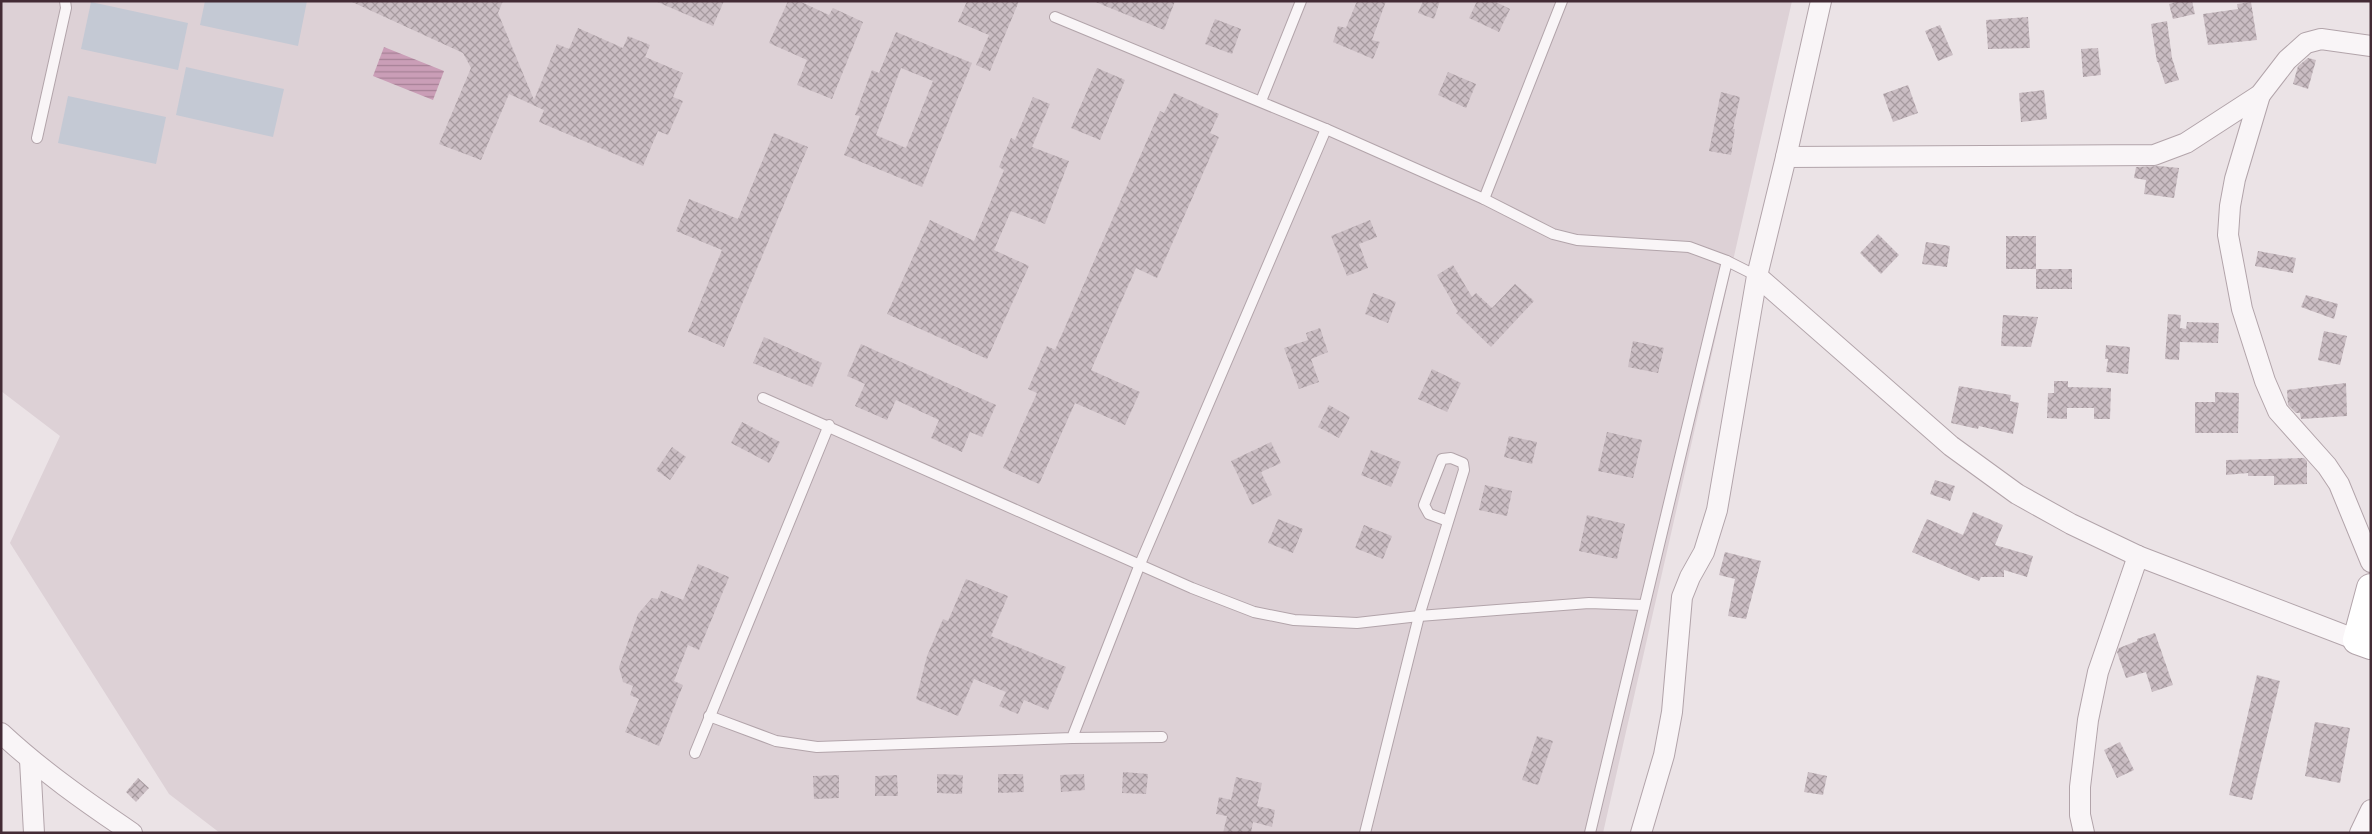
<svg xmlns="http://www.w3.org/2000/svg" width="2372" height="834" viewBox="0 0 2372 834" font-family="Roboto,sans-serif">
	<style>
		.built { fill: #ddd1d6 }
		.grass { fill: #c4c9d4 }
		.water { fill: url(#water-rules) }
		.building { fill: url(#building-cross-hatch); fill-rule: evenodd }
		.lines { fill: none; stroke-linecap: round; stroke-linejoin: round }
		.lane-casing { stroke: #b2a4aa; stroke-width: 12 }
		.street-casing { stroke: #b2a4aa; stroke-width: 22 }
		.secondary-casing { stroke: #b2a4aa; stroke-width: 30 }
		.lane { stroke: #f9f5f7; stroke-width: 10 }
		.street { stroke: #f9f5f7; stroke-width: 20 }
		.secondary { stroke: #fff; stroke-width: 28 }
	</style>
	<defs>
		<pattern id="water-rules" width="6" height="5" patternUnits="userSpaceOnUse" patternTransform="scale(1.25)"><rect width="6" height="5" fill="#ca9eb7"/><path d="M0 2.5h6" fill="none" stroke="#a68196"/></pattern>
		<pattern id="building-cross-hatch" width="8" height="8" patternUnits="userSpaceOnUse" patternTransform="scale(1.25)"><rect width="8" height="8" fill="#cabdc3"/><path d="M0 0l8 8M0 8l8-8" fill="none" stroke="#a69a9f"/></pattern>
	</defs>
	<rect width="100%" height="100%" fill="#ebe3e6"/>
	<path class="built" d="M1 1H1792L1603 833H220L169 794 10 543 60 436 1 391Z"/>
	<g class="grass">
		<path d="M205 1H307L298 46 200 25Z"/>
		<path d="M91 2 188 23 178 70 81 49Z"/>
		<path d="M186 67 284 89 273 137 176 115Z"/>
		<path d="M68 96 166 117 156 164 58 143Z"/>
	</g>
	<path class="water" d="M384 47 444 71 433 100 373 76Z"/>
	<g class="building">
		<path d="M350 1H503L498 13 534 100 557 44 569 49 578 28 623 48 628 36 650 45 645 57 683 73 673 97 683 101 668 135 658 131 643 166 539 122 544 110 509 94 481 160 439 144 471 68 463 53Z"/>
		<path d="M655 1H724L713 26Z"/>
		<path d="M788 1H799L829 15 833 8 863 22 832 99 797 85 807 60 769 43Z"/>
		<path d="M967 1H1019L990 71 976 65 989 35 958 22Z"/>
		<path d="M1093 1H1175L1164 30Z"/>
		<path d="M1357 1H1386L1372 40 1380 42 1373 59 1333 42 1338 26 1346 28Z"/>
		<path d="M1423 1H1440L1434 19 1418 13Z"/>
		<path d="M1477 1H1494L1510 9 1499 32 1469 18Z"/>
		<path d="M2179 1H2192L2195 14 2173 19 2169 4Z"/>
		<path d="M2251 2 2257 40 2208 45 2203 14 2238 9 2237 4Z"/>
		<path d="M2028 17 2030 48 1988 49 1986 20Z"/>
		<path d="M1215 19 1241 29 1232 54 1205 44Z"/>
		<path d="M2167 21 2172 58 2179 80 2165 84 2158 62H2157L2151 24Z"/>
		<path d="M1940 25 1953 55 1938 61 1925 31Z"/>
		<path d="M896 32 972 63 922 187 844 155 860 116 855 115 872 70 879 73ZM901 68 933 81 906 148 876 135Z"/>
		<path d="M2098 48 2101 75 2083 77 2081 49Z"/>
		<path d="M2308 58 2316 60 2308 89 2293 84 2298 66Z"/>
		<path d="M1097 68 1125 80 1100 140 1071 128Z"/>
		<path d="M1448 72 1476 84 1466 108 1438 95Z"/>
		<path d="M1908 85 1918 113 1893 122 1883 94Z"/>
		<path d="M2044 90 2047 119 2021 122 2019 93Z"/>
		<path d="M1721 92 1740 97 1733 129H1735L1731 155 1709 151Z"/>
		<path d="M1174 93 1219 114 1210 133 1219 137 1157 278 1136 268 1091 370 1140 392 1125 425 1075 403 1039 484 1003 468 1037 393 1028 389 1047 346 1055 350 1160 111 1164 113Z"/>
		<path d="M1033 97 1050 104 1032 147 1069 161 1045 224 1011 211 994 250 1029 266 987 359 887 314 930 220 974 241 1004 170 999 167 1011 138 1015 140Z"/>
		<path d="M774 133 808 147 724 347 688 332 722 250 676 231 689 199 738 219Z"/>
		<path d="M2159 166 2179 168 2174 198 2144 194 2146 180 2134 178 2136 167Z"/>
		<path d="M1370 220 1377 237 1359 244 1368 268 1347 276 1331 236Z"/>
		<path d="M1878 234 1899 255 1881 274 1860 253Z"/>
		<rect x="2006" y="236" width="30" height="33"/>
		<path d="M1926 242 1950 246 1947 267 1922 264Z"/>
		<path d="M2258 251 2296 258 2293 273 2255 266Z"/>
		<path d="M1453 265 1472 297 1476 293 1492 308 1515 284 1534 301 1491 347 1456 313 1458 312 1437 275Z"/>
		<rect x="2036" y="269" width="36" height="20"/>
		<path d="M1373 293 1396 302 1388 323 1365 314Z"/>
		<path d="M2306 295 2338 304 2334 319 2301 307Z"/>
		<path d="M2168 314 2181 315 2180 328 2186 329 2187 322 2219 323 2218 343 2180 342 2179 360 2165 359Z"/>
		<path d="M2003 315 2038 317 2031 347 2001 346Z"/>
		<path d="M1320 328 1328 352 1311 359 1319 382 1299 389 1284 348 1308 340 1306 333Z"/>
		<path d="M2324 331 2347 336 2340 365 2318 360Z"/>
		<path d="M764 337 822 363 812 387 753 363Z"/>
		<path d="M1633 341 1664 348 1658 373 1628 367Z"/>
		<path d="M861 344 996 405 982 437 970 432 962 452 931 438 939 420 896 400 887 420 855 406 865 384 847 376Z"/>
		<path d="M2106 345 2130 347 2128 374 2106 372 2108 359H2105Z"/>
		<path d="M1432 369 1461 383 1447 412 1418 399Z"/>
		<path d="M2054 381H2068V387L2111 388 2110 419H2094V408H2067V419L2047 418 2048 393H2054Z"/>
		<path d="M2346 383 2347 416 2301 419 2300 413H2296L2288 405 2287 390Z"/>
		<path d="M1959 386 2011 395 2010 401 2019 403 2013 434 1979 426 1978 429 1951 423Z"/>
		<path d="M2215 392 2239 393 2238 433H2195V402H2215Z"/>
		<path d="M1329 405 1350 417 1339 438 1318 427Z"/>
		<path d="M742 422 780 442 769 463 731 443Z"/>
		<path d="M1607 432 1642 440 1633 478 1598 471Z"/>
		<path d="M1509 436 1537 442 1532 464 1504 457Z"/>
		<path d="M1271 442 1281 463 1261 472 1272 495 1252 505 1231 461Z"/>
		<path d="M672 447 686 457 670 480 656 470Z"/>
		<path d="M1371 450 1401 462 1391 487 1361 475Z"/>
		<path d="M2304 458 2307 461V484L2274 485V476H2248V473L2226 475V460Z"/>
		<path d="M1935 480 1955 486 1950 501 1930 494Z"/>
		<path d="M1485 485 1512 491 1507 516 1479 510Z"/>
		<path d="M1973 512 2003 525 1995 545 2033 556 2027 577 2004 570V577H1981L1979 581 1912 552 1927 519 1963 535Z"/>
		<path d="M1587 515 1625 524 1617 559 1579 551Z"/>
		<path d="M1278 519 1303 529 1293 553 1268 543Z"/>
		<path d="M1364 525 1392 536 1383 559 1355 548Z"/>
		<path d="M1725 552 1761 561 1746 619 1728 616 1735 579 1719 575Z"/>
		<path d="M698 564 729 577 699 650 688 645 674 681 683 685 659 746 625 732 639 699 630 695 633 686 623 682 619 667 638 614 652 598 658 599 661 591 683 600Z"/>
		<path d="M966 579 1008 596 991 636 1066 667 1048 710 1024 700 1018 714 999 706 1006 692 974 679 958 716 916 699 927 656 943 619 948 621Z"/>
		<path d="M2155 633 2173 685 2152 692 2146 672 2126 678 2117 652 2119 648 2137 641V639Z"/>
		<path d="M2257 675 2280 681 2252 800 2229 795Z"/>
		<path d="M2315 722 2350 728 2340 783 2305 776Z"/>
		<path d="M1537 736 1553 741 1538 785 1522 780Z"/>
		<path d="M2120 742 2134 770 2117 778 2104 750Z"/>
		<path d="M1123 772 1148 774 1146 794 1122 793Z"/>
		<path d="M1808 772 1827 776 1823 795 1804 792Z"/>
		<path d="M937 774 963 775 962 794 937 793Z"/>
		<path d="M998 774H1023L1024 792 998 793Z"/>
		<path d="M1084 774 1085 790 1061 792 1060 775Z"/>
		<path d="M839 775V798L814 799 813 776Z"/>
		<path d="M897 775 898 796H875V776Z"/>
		<path d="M1236 777 1262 783 1257 806 1275 810 1272 827 1253 822 1251 833H1223L1227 816 1216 814 1219 797 1231 800Z"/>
		<path d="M138 778 149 788 136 802 126 792Z"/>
	</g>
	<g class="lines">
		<defs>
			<g id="lane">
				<path d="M1055 17 1326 129 1484 199 1553 234 1577 240 1689 247 1727 261 1757 276"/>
				<path d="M1261 101 1301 1"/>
				<path d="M37 138 66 8 65 1"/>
				<path d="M1484 199 1562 1"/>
				<path d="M763 398 1192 588 1254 612 1294 620 1357 623 1419 616 1589 603 1643 605"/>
				<path d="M709 716 776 741 817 747 1072 738 1140 564 1326 129"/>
				<path d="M1072 738 1162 737"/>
				<path d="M695 753 829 425"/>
				<path d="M1365 833 1419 616 1464 470 1463 463 1451 458 1442 459 1424 505 1429 514 1448 521"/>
				<path d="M1590 833 1727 261"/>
			</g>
			<g id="street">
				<path d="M2260 95 2235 179 2230 206 2228 235 2242 309 2265 381 2278 411 2327 466 2339 484 2371 562"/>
				<path d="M1786 157 1821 1"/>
				<path d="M1757 276 1951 446 2017 494 2071 524 2138 556 2357 640"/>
				<path d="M1 733C42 771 86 802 132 833"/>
				<path d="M30 760 34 833"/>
				<path d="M1641 833 1664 755 1672 712 1682 597 1690 577 1704 552 1717 510 1757 276 1786 157 2154 155 2186 143 2260 95 2287 60 2306 43 2321 39 2371 46"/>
				<path d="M2084 833 2080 815V787L2088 720 2098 672 2138 556"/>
				<path d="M2360 833 2371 810"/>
			</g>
			<path id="secondary" d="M2371 588 2357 640 2371 645"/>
		</defs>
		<use href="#lane" class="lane-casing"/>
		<use href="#street" class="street-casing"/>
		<use href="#secondary" class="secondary-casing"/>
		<use href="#lane" class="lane"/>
		<use href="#street" class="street"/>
		<use href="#secondary" class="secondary"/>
	</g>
	<rect width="2372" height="834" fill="none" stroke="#432b35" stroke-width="5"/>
</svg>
